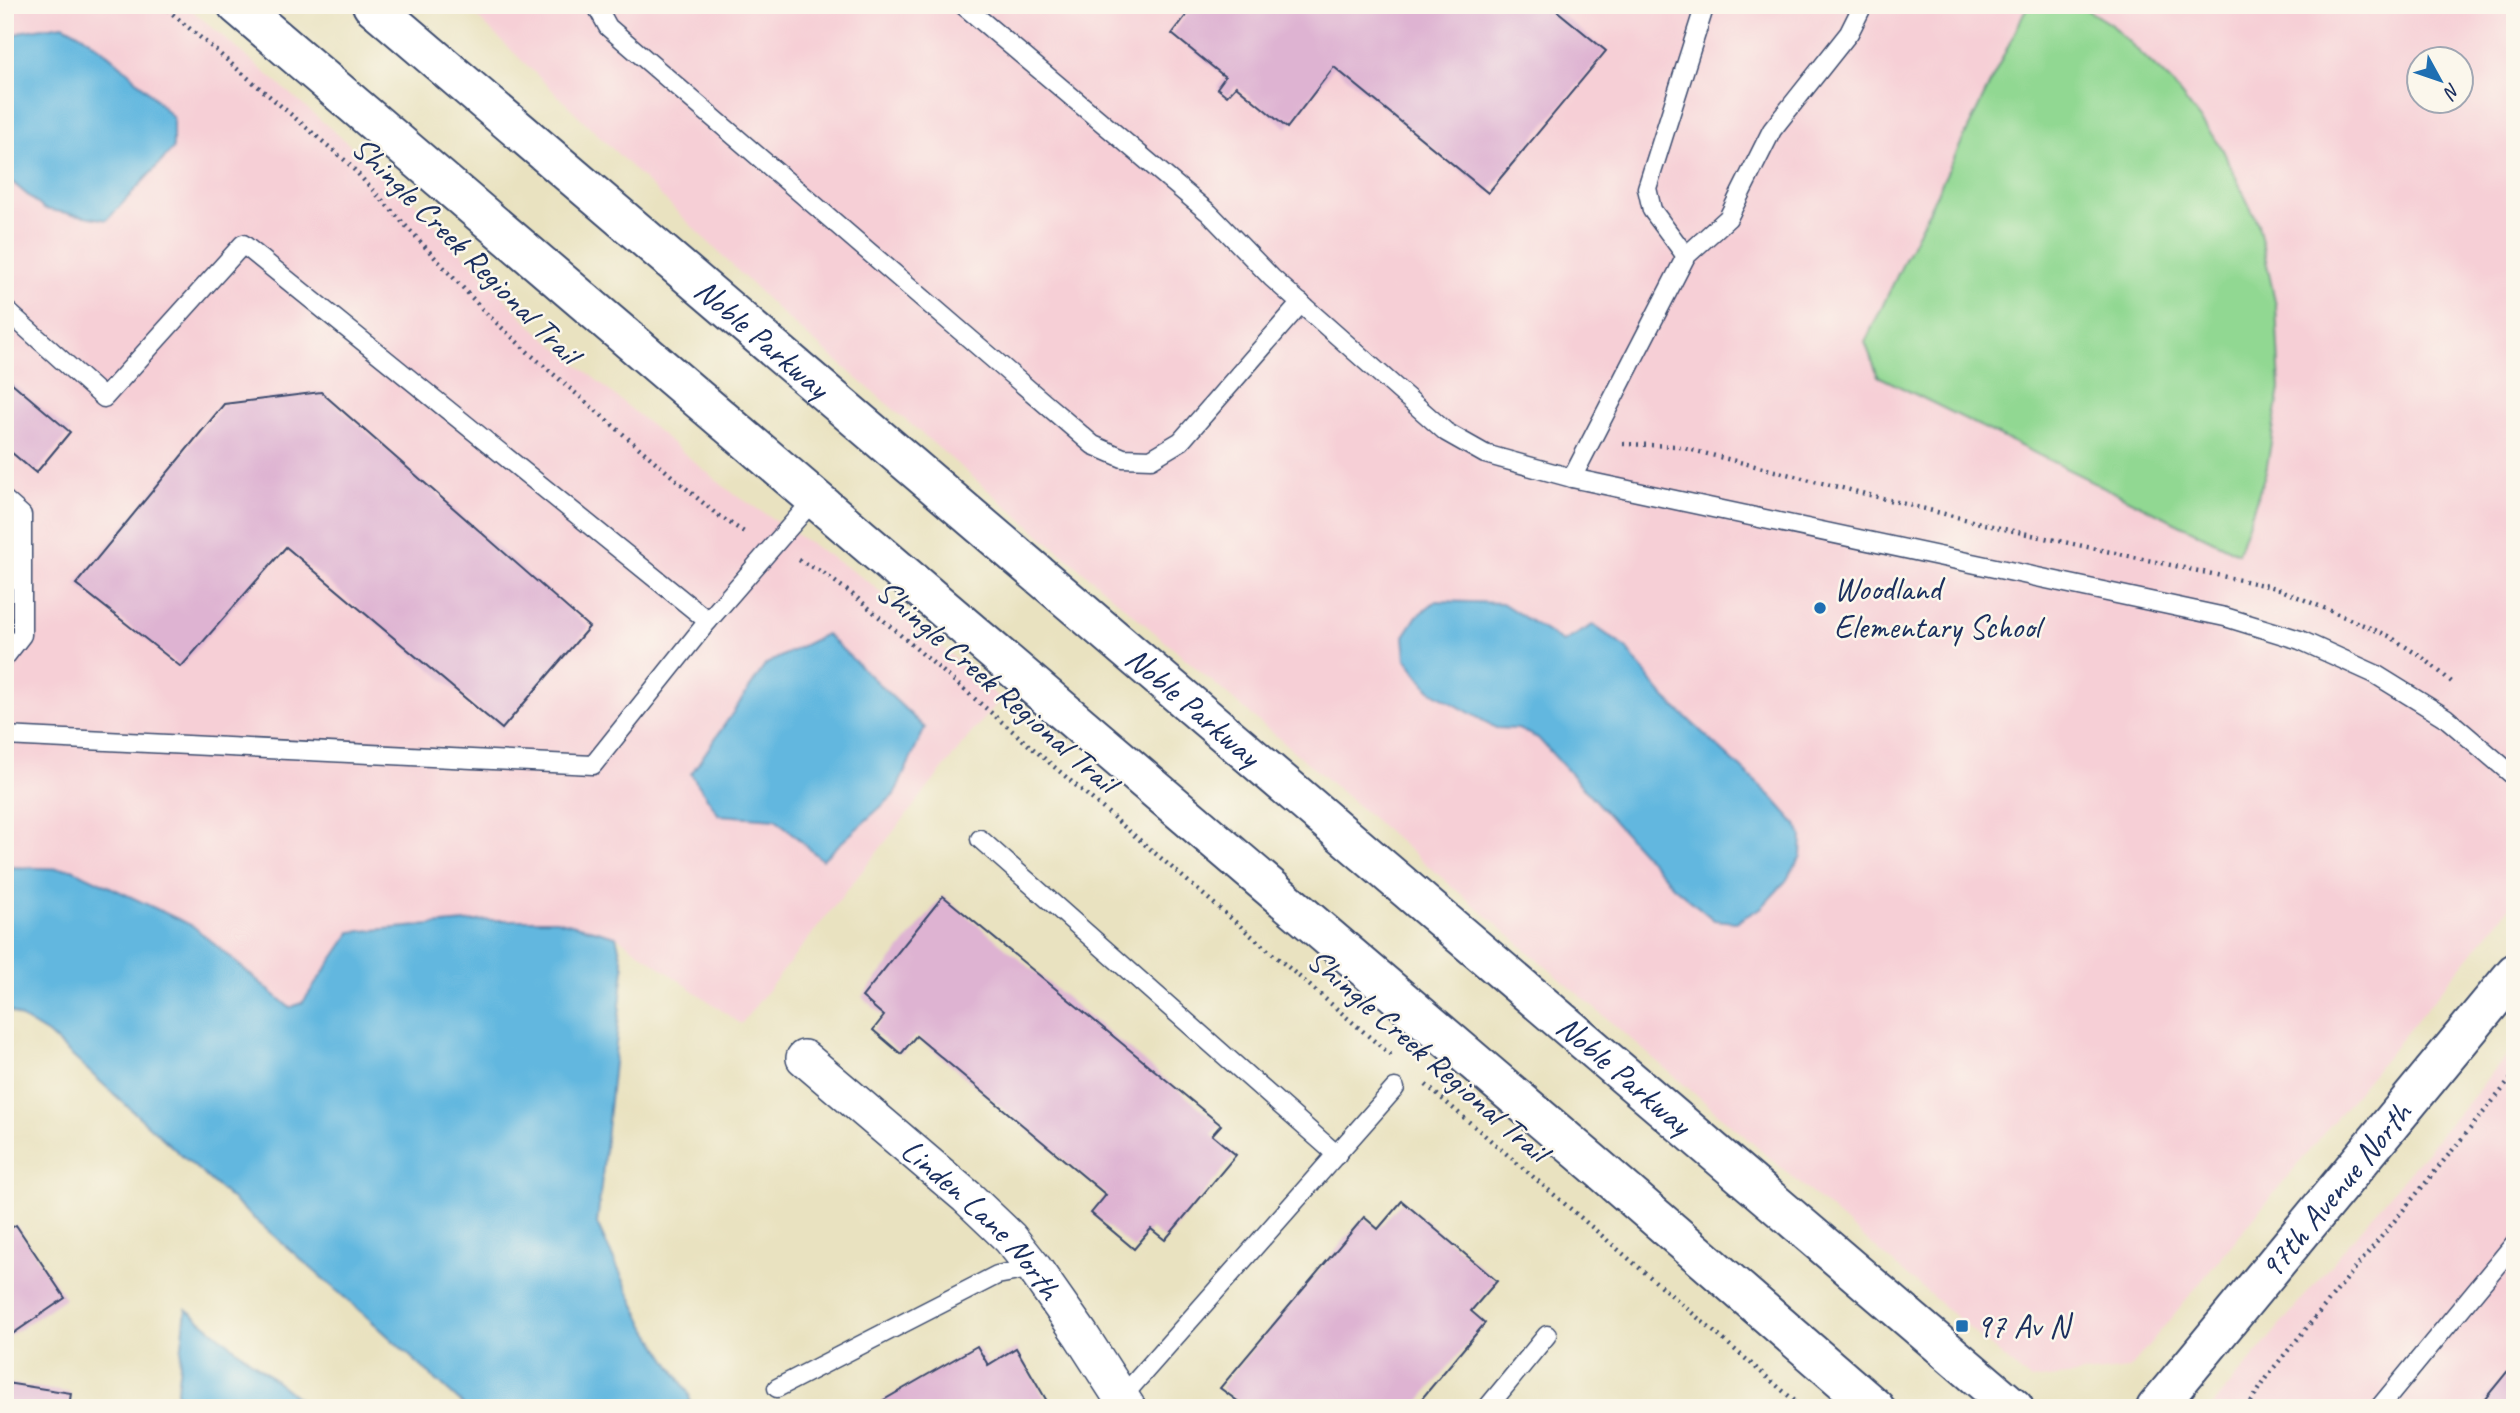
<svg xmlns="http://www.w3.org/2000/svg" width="2520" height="1413" viewBox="0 0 2520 1413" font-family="Caveat,sans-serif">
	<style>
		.built { fill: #f6cfd6; fill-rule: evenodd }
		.green { fill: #91d892; stroke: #568478; stroke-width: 2 }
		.water { fill: #62b7df; stroke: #3e739e; stroke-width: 2 }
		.building { fill: #deb3d2 }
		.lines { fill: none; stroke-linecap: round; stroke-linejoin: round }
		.service-casing { stroke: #3a4a6d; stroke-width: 21 }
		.minor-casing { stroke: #3a4a6d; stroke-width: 38 }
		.tertiary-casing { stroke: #3a4a6d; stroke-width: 42 }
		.secondary-casing { stroke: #3a4a6d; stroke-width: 42 }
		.path { stroke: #3a4a6d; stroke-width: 4.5; stroke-dasharray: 2 5; stroke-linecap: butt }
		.service { stroke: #fff; stroke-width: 18 }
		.minor { stroke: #fff; stroke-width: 35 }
		.tertiary { stroke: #fff; stroke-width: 38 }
		.secondary { stroke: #fff; stroke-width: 38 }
		.poi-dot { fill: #1f6fb2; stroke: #fbf7ec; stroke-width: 2.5 }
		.labels { text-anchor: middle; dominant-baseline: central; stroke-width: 5; stroke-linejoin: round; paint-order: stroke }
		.street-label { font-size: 33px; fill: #1b2f5e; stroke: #fbf7ec }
		.poi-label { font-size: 33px; fill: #1b2f5e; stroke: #fbf7ec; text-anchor: start }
	</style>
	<rect width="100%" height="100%" fill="#fbf7ec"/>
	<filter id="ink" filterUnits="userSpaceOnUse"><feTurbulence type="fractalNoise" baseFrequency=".0143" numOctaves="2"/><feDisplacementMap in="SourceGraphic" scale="14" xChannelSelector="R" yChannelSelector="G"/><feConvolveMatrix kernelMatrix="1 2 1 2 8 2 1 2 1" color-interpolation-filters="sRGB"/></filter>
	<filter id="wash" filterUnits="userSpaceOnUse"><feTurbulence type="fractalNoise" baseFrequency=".00686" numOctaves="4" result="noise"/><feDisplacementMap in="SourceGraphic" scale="28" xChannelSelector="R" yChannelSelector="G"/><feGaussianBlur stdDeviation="1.57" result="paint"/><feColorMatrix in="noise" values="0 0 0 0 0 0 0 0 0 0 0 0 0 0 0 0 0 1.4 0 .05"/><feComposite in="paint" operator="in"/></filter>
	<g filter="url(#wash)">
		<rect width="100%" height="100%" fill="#e9e2c0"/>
		<g class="built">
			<path d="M5 5H186L406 193 528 323 727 489 869 582 1001 699 970 735 741 1024 616 936 556 920H489L351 932 303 1002 290 1008 193 926 72 869 5 867Z"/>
			<path d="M465 5H2515V901L2129 1369 2030 1380 784 316ZM2418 60H2460V102H2418Z"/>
			<path d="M2515 1046V1408H2212L2218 1399Z"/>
		</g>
		<path class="green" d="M2028 5H2079L2110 24 2171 82 2222 148 2258 224 2276 305 2280 389 2266 472 2238 553 1878 376 1865 342Z"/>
		<g class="water">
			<path d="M63 25C104 44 143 85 173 118V149L107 220 44 209 5 176V39L24 31Z"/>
			<path d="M1436 601 1502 603 1563 642 1593 625 1626 648 1662 695 1771 796 1795 823 1802 836 1801 856 1786 881 1762 907 1736 922 1714 920 1673 886 1538 738 1518 729 1496 728 1430 690 1406 659 1404 636 1417 616Z"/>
			<path d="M826 634 925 728 894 795 822 860 776 819 719 815 691 774 766 664Z"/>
			<path d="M5 867 72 869 193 926 290 1008 303 1002 351 932 489 920H556L616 936 624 968 597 1224 644 1324 689 1394 691 1408H467L366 1316 181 1155 48 1034 5 1008Z"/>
			<path d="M186 1309 310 1408H175Z"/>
		</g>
		<g id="blocks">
			<g class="building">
				<path d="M1194 5H1550L1606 51 1488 193 1334 67 1287 128 1236 86 1227 96 1217 88 1225 77 1172 34Z"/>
				<path d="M5 377 70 432 36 473 5 447Z"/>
				<path d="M321 392 589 627 502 729 286 547 181 667 76 584 224 404Z"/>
				<path d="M943 896 1221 1125 1212 1135 1236 1155 1165 1240 1151 1229 1134 1249 1091 1213 1106 1195 916 1036 901 1054 873 1030 884 1016 862 997Z"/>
				<path d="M1402 1201 1497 1281 1471 1311 1485 1323 1414 1408H1247L1220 1388 1364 1217 1378 1229Z"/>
				<path d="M16 1225 65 1298 5 1339V1232Z"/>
				<path d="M977 1346 988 1365 1016 1348 1051 1408H870Z"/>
				<path d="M2515 1362V1408H2494L2484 1400Z"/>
				<path d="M6 1383 71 1393 69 1408H5Z"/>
			</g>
		</g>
	</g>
	<g filter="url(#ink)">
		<use href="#blocks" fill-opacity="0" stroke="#3a4a6d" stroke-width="2"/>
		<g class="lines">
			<defs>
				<g id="service">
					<path d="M596 5 608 27 1093 445 1123 458 1151 459 1181 441 1301 303"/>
					<path d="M963 5 1209 213 1272 278 1446 432 1485 454 1572 478 2225 617 2300 640 2375 674 2446 718 2515 777"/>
					<path d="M1686 256 1652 210 1647 188 1705 5"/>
					<path d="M5 309 104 398 243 244 708 621 814 499"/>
					<path d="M1572 478 1686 256 1728 218 1772 130 1849 33 1863 5"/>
					<path d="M5 500 22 515V635L5 657"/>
					<path d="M5 736 593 765 708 621"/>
					<path d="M980 839 1337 1155"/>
					<path d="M777 1388 997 1275 1034 1268"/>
					<path d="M1122 1397 1395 1088"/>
					<path d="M1487 1408 1547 1335"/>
					<path d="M2379 1408 2515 1243"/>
				</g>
				<g id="minor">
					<path id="s1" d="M804 1058 967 1197 1010 1238 1034 1268 1081 1335 1128 1408"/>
				</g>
				<g id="tertiary">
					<path id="s2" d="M2156 1408 2515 973"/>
				</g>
				<g id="secondary">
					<path d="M237 5 1601 1170 1875 1408"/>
					<path id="s3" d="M372 5 2014 1408"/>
				</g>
			</defs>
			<use href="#service" class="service-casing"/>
			<use href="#minor" class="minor-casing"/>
			<use href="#tertiary" class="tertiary-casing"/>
			<use href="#secondary" class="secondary-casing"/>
			<g class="path">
				<path d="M162 5 347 162 486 313 530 354 716 514 744 532"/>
				<path d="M1623 444 1676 446 2004 529 2277 588 2389 636 2426 660 2454 684"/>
				<path d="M799 560 822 572 856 597 1393 1057"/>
				<path d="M1426 1085 1803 1408"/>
				<path d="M2247 1408 2272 1370 2515 1074"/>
			</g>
			<use href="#service" class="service"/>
			<use href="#minor" class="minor"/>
			<use href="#tertiary" class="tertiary"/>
			<use href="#secondary" class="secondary"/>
		</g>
	</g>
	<g class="poi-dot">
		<circle cx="1820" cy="608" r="7"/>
		<rect x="1955" y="1319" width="14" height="14" rx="3.5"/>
	</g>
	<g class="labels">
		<g class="street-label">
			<text transform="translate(466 250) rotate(45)">Shingle Creek Regional Trail</text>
			<text stroke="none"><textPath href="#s3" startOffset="513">Noble Parkway</textPath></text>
			<text transform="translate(997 686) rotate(41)">Shingle Creek Regional Trail</text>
			<text stroke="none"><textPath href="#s3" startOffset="1080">Noble Parkway</textPath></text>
			<text transform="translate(1428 1055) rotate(41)">Shingle Creek Regional Trail</text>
			<text stroke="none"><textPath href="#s3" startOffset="1647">Noble Parkway</textPath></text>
			<text stroke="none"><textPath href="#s2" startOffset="282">97th Avenue North</textPath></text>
			<text stroke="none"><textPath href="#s1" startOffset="240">Linden Lane North</textPath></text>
		</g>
		<g class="poi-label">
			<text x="1834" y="589">Woodland<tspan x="1834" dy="38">Elementary School</tspan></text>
			<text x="1976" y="1326">97 Av N</text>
		</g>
	</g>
	<rect width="2520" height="1413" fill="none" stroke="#fbf7ec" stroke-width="28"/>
	<g transform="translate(2440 80) rotate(130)"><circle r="33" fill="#fbf7ec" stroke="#a1a7b3" stroke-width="2"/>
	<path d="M0-5L12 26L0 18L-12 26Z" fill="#1f6fb2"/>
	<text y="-10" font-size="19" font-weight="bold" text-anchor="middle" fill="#1b2f5e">N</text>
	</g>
</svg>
